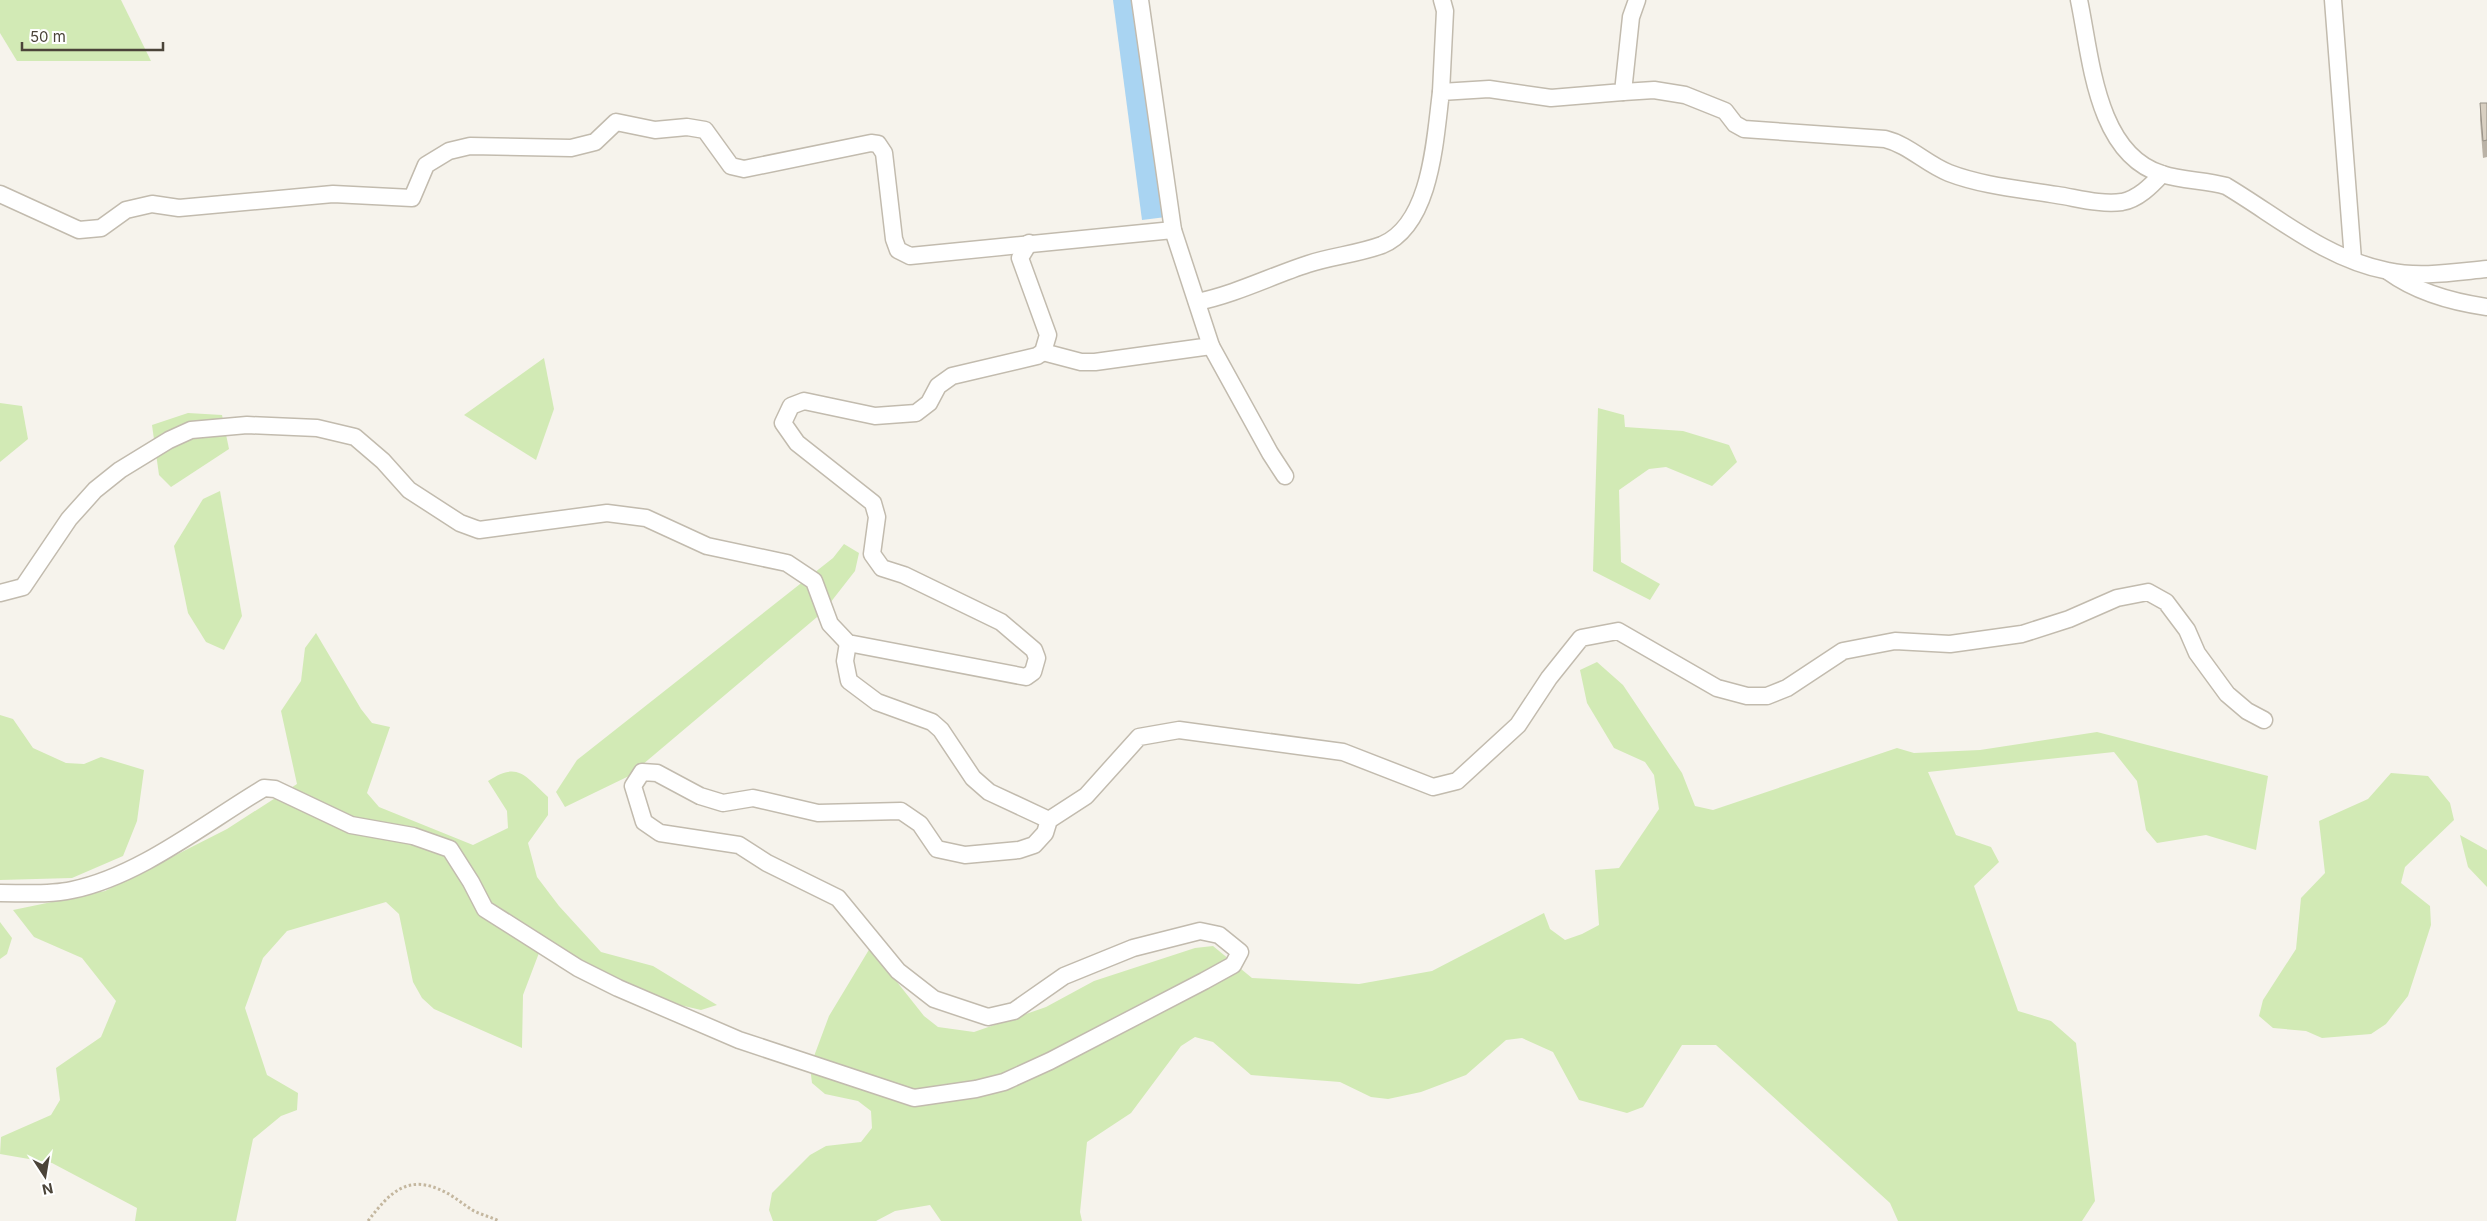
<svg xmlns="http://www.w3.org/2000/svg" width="2487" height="1221" viewBox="0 0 2487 1221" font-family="Inter,sans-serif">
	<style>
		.green { fill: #d2eab5 }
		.water { fill: #a9d4f2 }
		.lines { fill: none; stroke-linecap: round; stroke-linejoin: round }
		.minor-casing { stroke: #c2bbae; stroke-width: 19 }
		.path { stroke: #c4b79f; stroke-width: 3; stroke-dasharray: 2.5 2.5; stroke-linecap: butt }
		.minor { stroke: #fff; stroke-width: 16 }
		.wall { fill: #bab2a6 }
		.building { fill: #d8cfc1; stroke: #979187 }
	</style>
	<rect width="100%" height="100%" fill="#f6f3ec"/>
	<g class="green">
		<path d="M0 0H121L151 61H17L0 33Z"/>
		<path d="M544 358 554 409 536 460 464 415Z"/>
		<path d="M0 403 22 406 28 439 0 462Z"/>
		<path d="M1598 408 1624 415 1625 427 1683 431 1729 445 1737 462 1712 486 1666 467 1649 469 1619 490 1621 562 1660 584 1650 600 1593 571Z"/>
		<path d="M188 413 222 415 229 449 171 487 159 475 152 425Z"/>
		<path d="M220 491 242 616 224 650 206 642 188 613 174 546 203 499Z"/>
		<path d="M844 544 859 553 855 571 823 612 629 776 565 807 556 792 577 760 833 558Z"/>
		<path d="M316 633 361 709 372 723 390 727 367 793 379 807 473 845 508 828 507 811 488 781C518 761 525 776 548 797V815L528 843 537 877 559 906 601 952 653 966 717 1005 701 1010 667 1002 542 945 523 995 522 1048 434 1009 422 998 413 982 399 914 386 902 287 931 263 958 245 1008 267 1075 298 1093 297 1110 281 1116 253 1139 236 1221H135L137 1208 52 1163 0 1154 1 1137 51 1115 60 1100 56 1068 101 1037 116 1001 82 958 34 937 13 910 105 891 227 829 297 784 281 711 301 681 305 648Z"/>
		<path d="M1597 662 1623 685 1682 773 1695 806 1713 810 1897 748 1914 753 1980 750 2097 732 2268 776 2256 850 2206 835 2157 843 2146 830 2137 781 2114 752 1928 772 1956 835 1991 847 1999 862 1974 886 2018 1011 2051 1021 2076 1043 2095 1201 2082 1221H1898L1890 1203 1716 1045H1682L1643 1107 1627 1113 1579 1100 1553 1052 1522 1038 1506 1040 1466 1075 1421 1092 1388 1099 1371 1097 1340 1082 1251 1075 1213 1042 1195 1037 1181 1046 1131 1113 1087 1142 1080 1212 1082 1221H941L930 1205 895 1211 876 1221H773L769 1210 772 1193 810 1155 826 1146 861 1142 872 1128 871 1111 858 1101 825 1094 812 1083 810 1067 829 1016 870 948 924 1016 938 1027 974 1032 1046 1007 1094 981 1195 948 1213 946 1252 978 1359 984 1432 971 1544 913 1550 929 1565 940 1582 934 1599 925 1595 870 1619 868 1659 809 1654 775 1645 762 1614 748 1587 703 1580 670Z"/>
		<path d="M0 715 13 719 33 748 66 763 84 764 101 757 144 770 137 821 123 856 72 878 0 880Z"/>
		<path d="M2391 773 2428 776 2450 803 2454 820 2405 867 2401 883 2430 906 2431 925 2408 996 2386 1024 2371 1034 2322 1038 2306 1031 2273 1028 2259 1016 2263 1000 2296 949 2301 898 2325 873 2319 821 2368 799Z"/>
		<path d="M2460 835 2487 850V887L2468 867Z"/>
		<path d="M0 922 12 938 7 954 0 959Z"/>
	</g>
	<path class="water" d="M1113 0H1137L1166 217 1142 220Z"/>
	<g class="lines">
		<defs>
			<g id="minor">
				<path d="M2079 0C2091 57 2096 154 2162 174 2183 181 2205 180 2226 186 2278 217 2326 259 2388 271 2419 278 2455 272 2487 269"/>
				<path d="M2333 0 2353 260"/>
				<path d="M1441 92 1445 11 1442 0"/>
				<path d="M1623 92 1654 90 1685 95 1725 111 1735 124 1744 129 1885 139C1909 145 1926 164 1949 173 1983 186 2021 189 2057 195 2077 198 2101 205 2122 202 2138 199 2151 186 2162 174"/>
				<path d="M0 194 79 230 101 228 126 210 152 204 179 208 333 194 412 198 426 165 449 151 470 146 571 148 595 142 616 122 655 130 687 127 705 130 731 166 744 169 871 143 878 144 884 153 894 239 898 250 910 256 1173 230"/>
				<path d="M2389 272C2418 293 2452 302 2487 307"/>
				<path d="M1197 302C1236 294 1271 276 1308 264 1332 256 1358 254 1382 245 1432 224 1435 137 1441 92L1489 89 1551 98 1623 92 1631 17 1637 0"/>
				<path d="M1211 346 1270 453 1285 476"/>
				<path d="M1043 352 1081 362H1095L1211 346 1173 230 1140 0"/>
				<path d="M0 593 23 587 69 519 95 490 120 470 169 440 191 430 247 425 317 428 355 437 383 461 409 490 460 523 479 530 607 513 646 518 707 546 787 563 814 581 830 624 848 643 1026 677 1033 672 1037 658 1034 650 1001 622 904 575 882 568 872 554 877 517 873 503 797 443 783 423 791 406 804 401 875 416 916 413 929 403 938 386 952 376 1037 356 1043 352 1048 335 1020 258 1029 243"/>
				<path d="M848 643 845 661 849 681 877 702 932 722 941 730 973 778 989 792 1049 820"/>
				<path d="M0 893C23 893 50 895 72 890 140 876 205 823 264 788L275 789 351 825 413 836 450 849 471 882 485 909 578 968 618 988 739 1040 914 1098 976 1089 1004 1082 1050 1061 1204 981 1233 965 1240 952 1219 935 1200 931 1133 948 1064 976 1014 1011 988 1017 934 999 898 971 838 898 767 863 739 845 660 833 644 822 633 786 642 772 657 773 700 796 723 803 753 798 818 813 901 811 920 824 937 849 965 855 1019 850 1034 845 1045 833 1049 820 1086 796 1139 737 1179 730 1343 752 1433 787 1457 781 1518 725 1549 678 1581 638 1618 631 1717 688 1747 696H1767L1787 688 1843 651 1895 641 1950 644 2022 634 2069 619 2117 598 2148 592 2166 602 2187 630 2197 653 2227 694 2247 711 2264 720"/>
			</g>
		</defs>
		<use href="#minor" class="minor-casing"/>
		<path class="path" d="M368 1221C390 1192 408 1173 445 1192 455 1197 464 1205 474 1211 482 1215 491 1217 499 1221"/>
		<use href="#minor" class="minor"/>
	</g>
	<path class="wall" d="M2480 103H2487V157L2483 158 2480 120Z"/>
	<path class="building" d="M2480 103H2487V140L2483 141Z"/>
	<g transform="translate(45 1176) rotate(168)" stroke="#ffffff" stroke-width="4" paint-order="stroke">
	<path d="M0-4L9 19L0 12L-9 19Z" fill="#4b4439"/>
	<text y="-8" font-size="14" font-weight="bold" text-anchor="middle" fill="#4b4439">N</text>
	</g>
	<path d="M22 42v8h141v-8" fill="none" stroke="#4b4439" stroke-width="2.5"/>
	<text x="30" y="42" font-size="15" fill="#4b4439" stroke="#ffffff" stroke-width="4" paint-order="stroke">50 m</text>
</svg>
